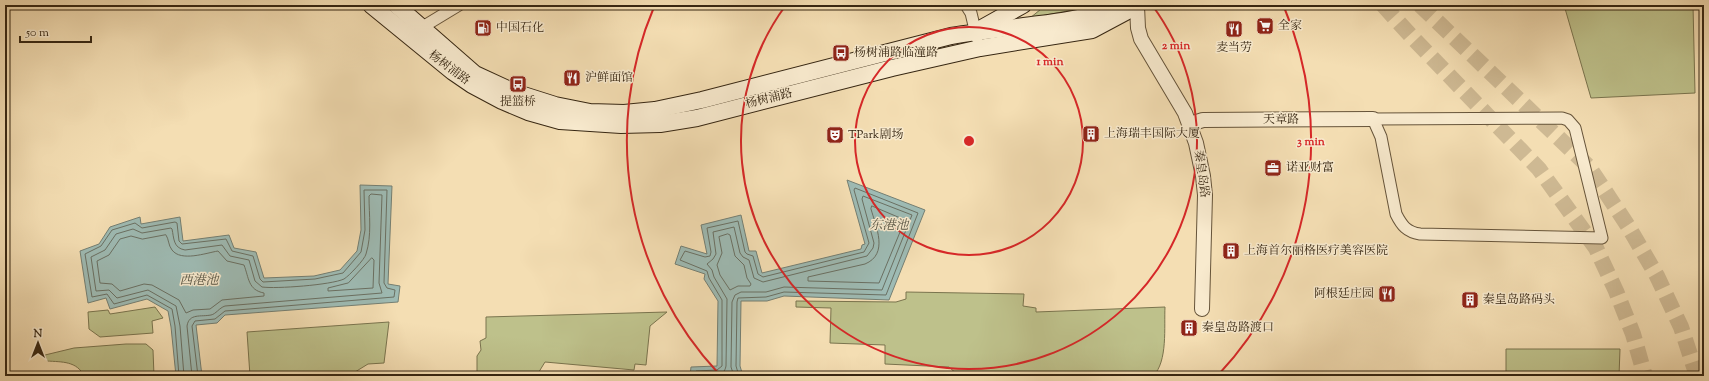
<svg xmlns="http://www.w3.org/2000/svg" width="1709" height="381" viewBox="0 0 1709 381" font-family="'Sorts Mill Goudy','Noto Serif SC',serif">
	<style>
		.green { fill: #bec18b; stroke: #7a744e }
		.water { fill: #9ebbb4; stroke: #747f73 }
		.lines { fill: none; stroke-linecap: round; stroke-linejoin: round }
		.shore { stroke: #6a7063; stroke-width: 1 }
		.secondary-tunnel { stroke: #ceb993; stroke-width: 16; stroke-dasharray: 16 8; stroke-linecap: butt }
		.minor-casing { stroke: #66543a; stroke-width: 13 }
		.tertiary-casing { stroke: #66543a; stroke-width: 16 }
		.secondary-casing { stroke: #362612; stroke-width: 18 }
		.minor { stroke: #f8eace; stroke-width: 11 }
		.tertiary { stroke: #f8eace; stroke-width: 14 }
		.secondary { stroke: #f8eace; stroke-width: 16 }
		.ring { fill: none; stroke: #d62828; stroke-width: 2 }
		.labels { text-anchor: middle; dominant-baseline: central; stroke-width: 3; stroke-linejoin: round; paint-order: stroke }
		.poi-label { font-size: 12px; fill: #362612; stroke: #f8eace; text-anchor: start }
		.street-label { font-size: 12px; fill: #362612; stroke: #f8eace }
		.water-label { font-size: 13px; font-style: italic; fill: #555343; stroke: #f8eace }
		.centre { fill: #d62828; stroke: #f8eace; stroke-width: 2 }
		.ring-label { font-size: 12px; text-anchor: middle; font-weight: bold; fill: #d62828; stroke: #f8eace; stroke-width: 3; stroke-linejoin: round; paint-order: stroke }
	</style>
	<rect width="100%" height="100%" fill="#f4deb3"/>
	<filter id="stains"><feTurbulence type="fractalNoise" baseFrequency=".005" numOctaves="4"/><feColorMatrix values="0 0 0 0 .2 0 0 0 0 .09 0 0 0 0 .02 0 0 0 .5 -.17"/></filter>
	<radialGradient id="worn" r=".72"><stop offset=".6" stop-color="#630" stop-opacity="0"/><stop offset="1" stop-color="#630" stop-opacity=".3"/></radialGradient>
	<g class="green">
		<path d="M1046 5H1099L1030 18Z"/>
		<path d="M1564 5H1693L1695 93 1591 98Z"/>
		<path d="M906 292 1024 294 1023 306 1036 308V312L1165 307C1164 326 1168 362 1153 376H963L958 375 949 367 885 364V345L830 343 831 308 796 307V301L896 302 906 299Z"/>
		<path d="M155 307 163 318 152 321 153 333 100 337 89 329 88 312 108 310 110 314Z"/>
		<path d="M667 312 650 326 646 365 635 364 634 370 545 362 537 375 477 373V356L481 350 480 341 486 338V317Z"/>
		<path d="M389 322 384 363 368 364 355 372 250 376 247 332Z"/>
		<path d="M126 344H146L153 350 154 376H84C77 361 62 362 47 361L45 355 74 348Z"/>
		<path d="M1506 349H1620L1619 376H1506Z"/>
	</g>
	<g class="water">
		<path d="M847 180 925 210 889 300 784 296 767 301H741L740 366 743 376H690L691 367 717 366 718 301 704 279 705 274 675 264 681 246 707 254 701 225 741 215 749 251H756L762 273 861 249 862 245 865 244Z"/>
		<path d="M360 185 392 186 388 284 400 286 398 302 225 315 217 323 196 325 202 376H176L171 327 168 311 147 299 110 309 106 298 88 303 80 251 99 244 110 227 140 217 141 224 180 217 183 241 229 235 234 248 256 252 264 278 314 276 340 270 357 251 361 230Z"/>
	</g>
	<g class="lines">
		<g class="shore">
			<path d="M872 206 905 220 879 283 808 281V277L865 264C889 254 876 227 871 209Z"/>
			<path d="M728 234 730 235 735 256 744 265 747 278 751 284 750 286H738L730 290 720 275 717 265 722 253 719 237Z"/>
			<path d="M166 235C169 239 168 245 172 250 181 262 206 253 218 251L227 261 244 265C249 278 248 290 264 293V296L222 300 210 309 193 310 186 313 179 300 152 285 144 284 120 291 112 284 100 283 97 261 109 255 120 239 131 236 142 239Z"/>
			<path d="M372 258 374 260 373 288 328 291V288L348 283Z"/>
			<path d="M179 376 175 326 172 309 147 295 114 304 107 294 92 297 85 254 101 246 112 230 135 223 142 228 175 222 177 223 179 241 182 244 226 239 232 251 253 256 260 279 263 282 315 279 343 273 361 252 365 230 364 190H387L384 283 387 288 395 290 394 297 225 311 215 319 195 321 192 326 198 376"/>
			<path d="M184 376 180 326 176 306 148 290 117 298 109 290 96 291 91 257 105 250 116 234 133 229 142 233 171 228 172 229C174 238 173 248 185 250L222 245 230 256 249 260 255 281 262 287C276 289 331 285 344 279 349 276 365 259 366 254 372 235 369 215 369 196L371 194 382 195 379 283 382 293 225 306C219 308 216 314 211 315 201 317 189 313 187 326L192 376"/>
			<path d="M694 376 696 371 717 370 722 366V300L709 278 707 271 680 260 685 251 705 257 710 256 711 252 707 228 738 221 745 252 747 254 753 256 758 274 763 277 864 252 869 243 854 190 855 188 918 213 886 295 784 292 766 297 738 298 737 302 736 366 739 376"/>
			<path d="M701 376C711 376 724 378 726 366L727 299 714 277 712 270 707 264 713 259 716 254 713 232 734 227 740 253 743 257 749 260 754 278 763 282 867 256 873 248 874 243 862 199 863 196 912 215 882 290 784 287 766 292H741L735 295 732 302 731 367 734 376"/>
		</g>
		<g class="secondary-tunnel">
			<path d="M1383 5 1412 37 1539 169 1596 248 1616 291 1633 334 1645 376"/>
			<path d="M1420 5 1589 167 1628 226 1657 276 1681 327 1697 376"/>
		</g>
		<defs>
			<g id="minor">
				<path d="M966 5 971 13 977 38"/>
				<path d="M418 33 421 28 459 5"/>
				<path d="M1562 118 1568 120 1575 128 1602 238 1420 234C1407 232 1402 226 1396 214L1381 137 1373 119Z"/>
			</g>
			<g id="tertiary">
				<path d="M1137 6 1138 28 1141 39 1185 113 1196 143 1203 176 1205 195 1202 309"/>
				<path d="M1190 124 1203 120 1373 119"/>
			</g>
			<g id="secondary">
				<path d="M371 5 453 72 472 85 502 101 528 112 560 121 621 125 660 124 697 118 892 68 980 48 1092 30 1137 6"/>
				<path d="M396 5 475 74 514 92 555 105 590 112 624 113 655 110 702 100 951 36C981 31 1010 28 1040 24 1067 21 1094 15 1121 9"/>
				<path d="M980 29 1023 5"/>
			</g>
		</defs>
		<use href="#minor" class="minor-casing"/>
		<use href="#tertiary" class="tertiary-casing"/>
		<use href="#secondary" class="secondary-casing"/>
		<use href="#minor" class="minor"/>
		<use href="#tertiary" class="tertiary"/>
		<use href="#secondary" class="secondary"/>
	</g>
	<g class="ring">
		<circle cx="969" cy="141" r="114"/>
		<path d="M1152 5A228 228 0 1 1 786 5"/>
		<path d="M719 374A342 342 0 0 1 654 7M1284 7A342 342 0 0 1 1219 374"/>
	</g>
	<defs>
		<symbol id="supermarket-square" viewBox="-11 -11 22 22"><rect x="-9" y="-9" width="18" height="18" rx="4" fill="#8f2418" stroke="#f8eace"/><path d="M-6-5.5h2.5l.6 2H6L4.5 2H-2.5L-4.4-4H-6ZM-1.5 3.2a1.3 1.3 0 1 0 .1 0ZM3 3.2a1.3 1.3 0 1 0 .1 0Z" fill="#fff"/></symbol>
		<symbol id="fuel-square" viewBox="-11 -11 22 22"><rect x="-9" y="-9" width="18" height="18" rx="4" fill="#8f2418" stroke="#f8eace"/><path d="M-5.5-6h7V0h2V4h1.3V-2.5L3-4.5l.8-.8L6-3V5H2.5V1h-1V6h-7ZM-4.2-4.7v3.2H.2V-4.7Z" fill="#fff"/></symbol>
		<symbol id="restaurant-square" viewBox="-11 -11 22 22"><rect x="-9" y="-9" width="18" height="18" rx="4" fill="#8f2418" stroke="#f8eace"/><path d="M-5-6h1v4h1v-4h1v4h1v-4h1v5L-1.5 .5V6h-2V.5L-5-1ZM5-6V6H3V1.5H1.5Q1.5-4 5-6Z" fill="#fff"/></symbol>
		<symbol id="bus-square" viewBox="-11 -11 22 22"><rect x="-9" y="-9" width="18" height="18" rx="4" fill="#8f2418" stroke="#f8eace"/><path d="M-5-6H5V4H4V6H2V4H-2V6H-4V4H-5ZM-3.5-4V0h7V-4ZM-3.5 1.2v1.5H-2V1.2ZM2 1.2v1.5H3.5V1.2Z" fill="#fff"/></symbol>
		<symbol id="building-square" viewBox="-11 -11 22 22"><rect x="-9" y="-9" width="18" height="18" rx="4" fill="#8f2418" stroke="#f8eace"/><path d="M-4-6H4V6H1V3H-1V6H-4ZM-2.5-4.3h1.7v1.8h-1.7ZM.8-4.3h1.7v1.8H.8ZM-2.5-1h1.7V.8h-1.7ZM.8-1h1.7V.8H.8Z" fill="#fff"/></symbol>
		<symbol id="theatre-square" viewBox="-11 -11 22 22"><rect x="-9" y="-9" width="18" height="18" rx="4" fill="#8f2418" stroke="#f8eace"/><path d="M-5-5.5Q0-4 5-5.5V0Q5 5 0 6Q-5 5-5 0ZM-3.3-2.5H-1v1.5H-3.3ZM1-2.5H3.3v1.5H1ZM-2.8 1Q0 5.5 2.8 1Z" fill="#fff"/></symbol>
		<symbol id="office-square" viewBox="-11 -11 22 22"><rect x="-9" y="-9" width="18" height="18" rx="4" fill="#8f2418" stroke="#f8eace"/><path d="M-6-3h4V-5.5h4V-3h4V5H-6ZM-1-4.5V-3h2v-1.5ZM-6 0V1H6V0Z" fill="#fff"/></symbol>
	</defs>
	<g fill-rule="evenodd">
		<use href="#supermarket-square" x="1255" y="16" width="20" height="20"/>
		<use href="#fuel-square" x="473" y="18" width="20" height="20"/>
		<use href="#restaurant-square" x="1224" y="19" width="20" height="20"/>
		<use href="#bus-square" x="831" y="43" width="20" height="20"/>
		<use href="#restaurant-square" x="562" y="68" width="20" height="20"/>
		<use href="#bus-square" x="508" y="74" width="20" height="20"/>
		<use href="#building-square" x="1081" y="124" width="20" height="20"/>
		<use href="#theatre-square" x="825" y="125" width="20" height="20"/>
		<use href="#office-square" x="1263" y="158" width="20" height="20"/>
		<use href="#building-square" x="1221" y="241" width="20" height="20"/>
		<use href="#restaurant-square" x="1377" y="284" width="20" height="20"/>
		<use href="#building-square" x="1460" y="290" width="20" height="20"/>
		<use href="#building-square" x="1179" y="318" width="20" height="20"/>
	</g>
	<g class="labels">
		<g class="poi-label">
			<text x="1278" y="26">全家</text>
			<text x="496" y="28">中国石化</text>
			<text x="1234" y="48" text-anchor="middle">麦当劳</text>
			<text x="854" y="53">杨树浦路临潼路</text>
			<text x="585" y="78">沪鲜面馆</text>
			<text x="518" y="102" text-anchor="middle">提篮桥</text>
			<text x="1104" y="134">上海瑞丰国际大厦</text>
			<text x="848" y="135">TPark剧场</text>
			<text x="1286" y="168">诺亚财富</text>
			<text x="1244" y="251">上海首尔丽格医疗美容医院</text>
			<text x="1374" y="294" text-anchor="end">阿根廷庄园</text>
			<text x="1483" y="300">秦皇岛路码头</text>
			<text x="1202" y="328">秦皇岛路渡口</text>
		</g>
		<g class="street-label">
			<text transform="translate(449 68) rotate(37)">杨树浦路</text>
			<text transform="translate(769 99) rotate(-14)">杨树浦路</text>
			<text x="1281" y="120">天章路</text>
			<text transform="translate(1201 174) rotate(82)">秦皇岛路</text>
		</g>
		<g class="water-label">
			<text x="889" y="226">东港池</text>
			<text x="199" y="281">西港池</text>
		</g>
	</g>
	<circle cx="969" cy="141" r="6" class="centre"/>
	<g class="ring-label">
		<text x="1176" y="49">2 min</text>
		<text x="1050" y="65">1 min</text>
		<text x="1311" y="145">3 min</text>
	</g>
	<rect width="1709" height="381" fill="none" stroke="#f4deb3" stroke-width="20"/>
	<rect x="6" y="6" width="1697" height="369" fill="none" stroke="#362612" stroke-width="2"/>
	<rect x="10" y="10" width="1689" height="361" fill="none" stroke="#362612"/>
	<g transform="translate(38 343)" stroke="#f8eace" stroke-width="3" paint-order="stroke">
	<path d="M0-3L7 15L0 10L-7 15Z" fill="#362612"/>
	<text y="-6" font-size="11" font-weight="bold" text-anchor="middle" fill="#362612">N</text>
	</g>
	<path d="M20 36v6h71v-6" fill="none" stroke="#362612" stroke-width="2"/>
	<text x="26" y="36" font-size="12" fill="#362612" stroke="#f8eace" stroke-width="3" paint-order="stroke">50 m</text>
	<rect width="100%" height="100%" filter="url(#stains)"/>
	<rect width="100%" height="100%" fill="url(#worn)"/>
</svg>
